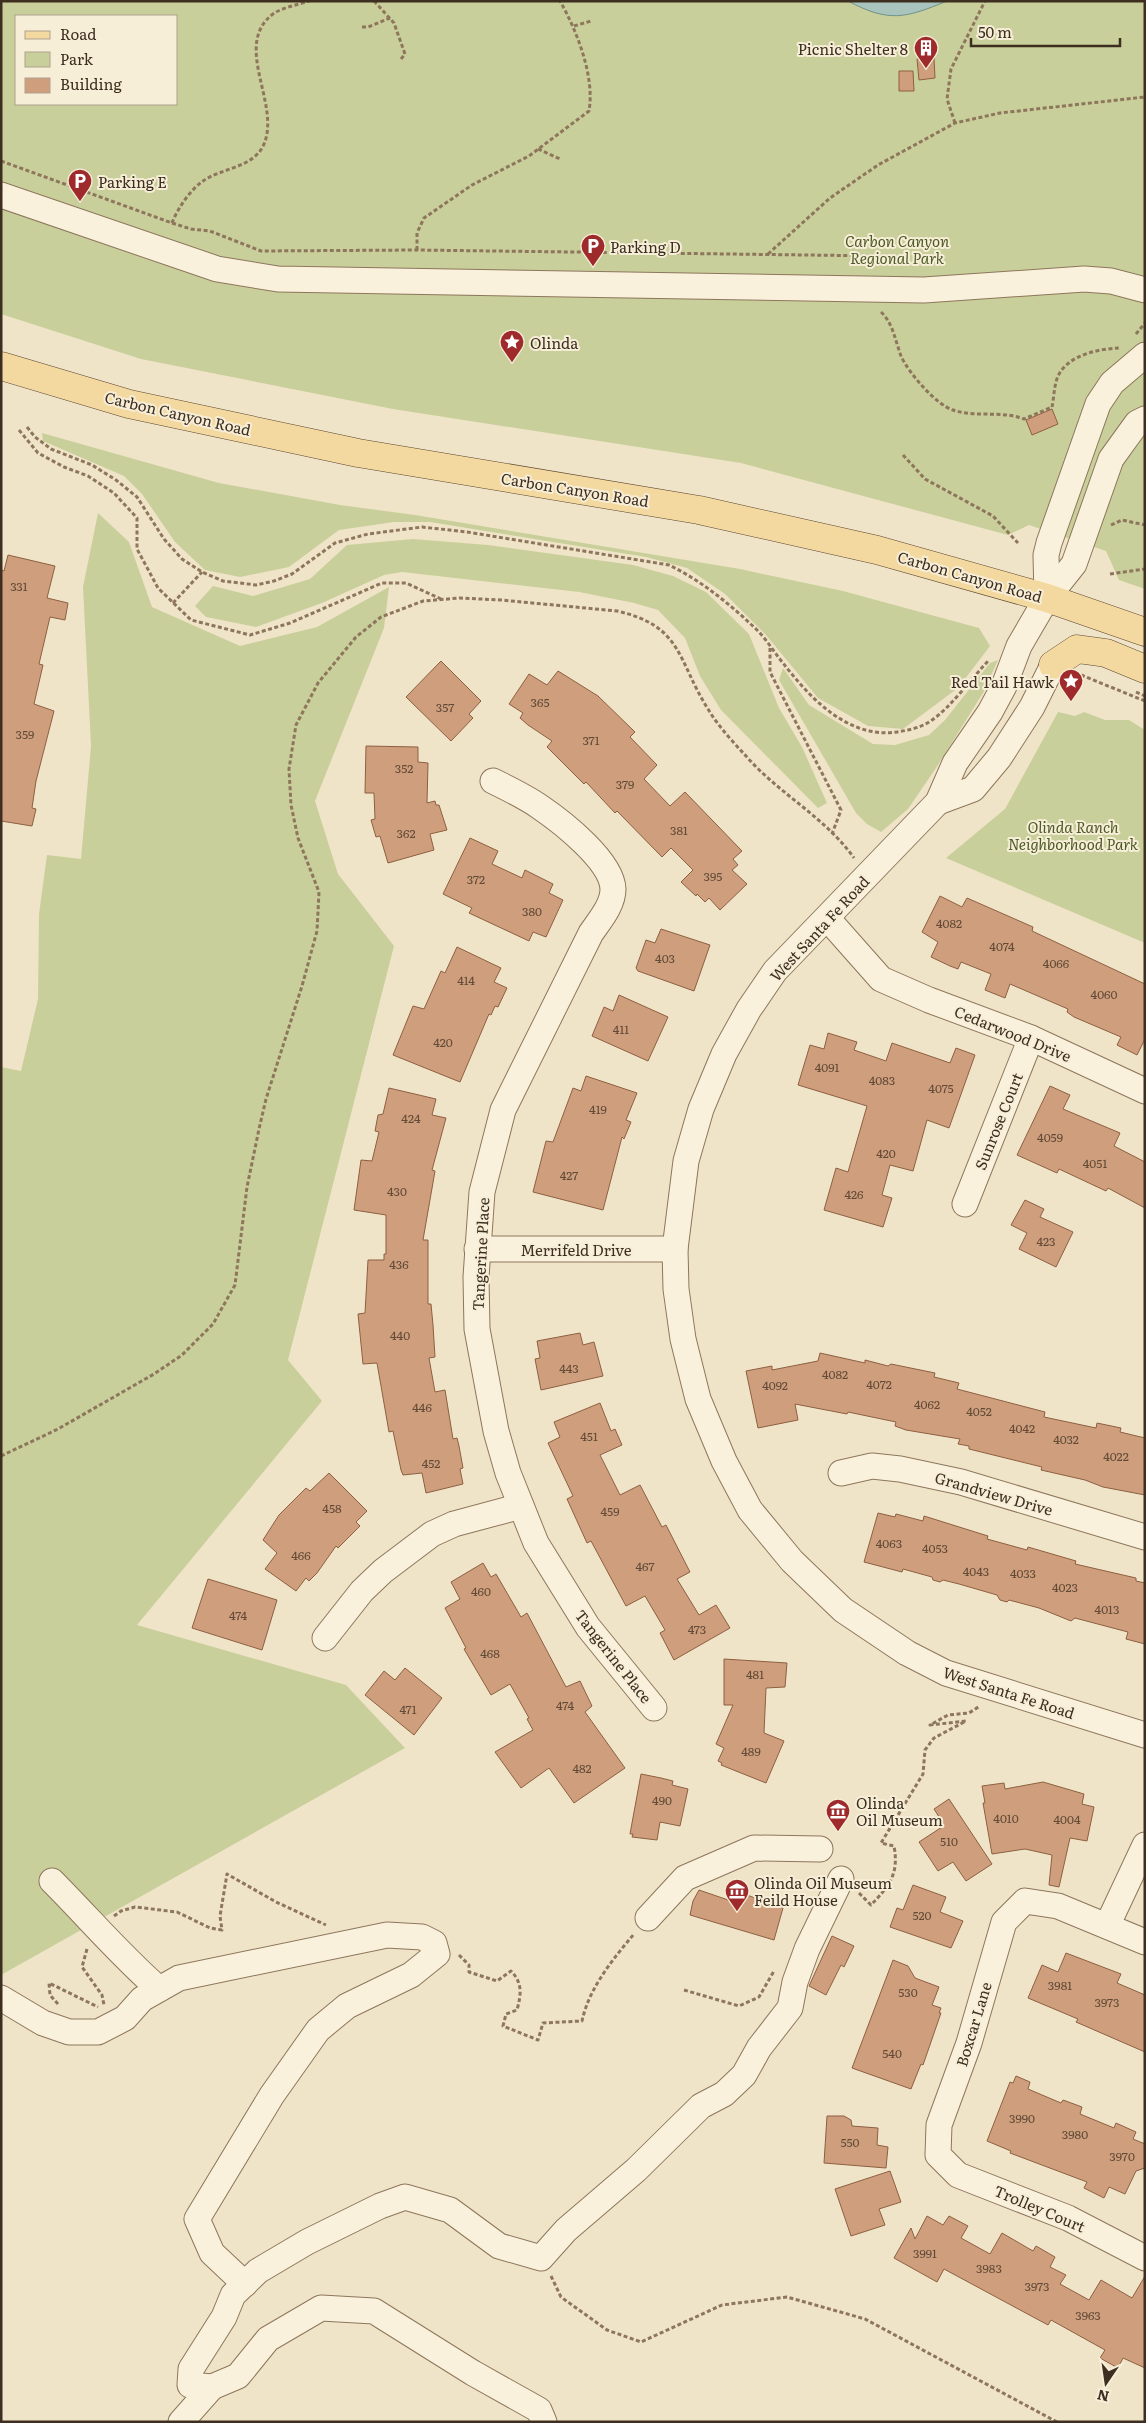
<svg xmlns="http://www.w3.org/2000/svg" width="1146" height="2423" viewBox="0 0 1146 2423" font-family="Literata,serif">
	<style>
		.green { fill: #c9cf9b; fill-rule: evenodd }
		.water { fill: #a9c4bc; stroke: #6f938a }
		.building { fill: #cf9f7d; stroke: #8d5f41 }
		.lines { fill: none; stroke-linecap: round; stroke-linejoin: round }
		.minor-casing { stroke: #8d765c; stroke-width: 27 }
		.major-casing { stroke: #5b4430; stroke-width: 29 }
		.path { stroke: #8d765c; stroke-width: 3; stroke-dasharray: 4 2.5; stroke-linecap: butt }
		.minor { stroke: #faf1dc; stroke-width: 25 }
		.major { stroke: #f3d9a0; stroke-width: 28 }
		.labels { text-anchor: middle; dominant-baseline: central; stroke-width: 4; stroke-linejoin: round; paint-order: stroke }
		.number-label { font-size: 12px; fill: #624a37 }
		.poi-label { font-size: 15px; fill: #3d2e20; stroke: #f7eed8; text-anchor: start }
		.park-label { font-size: 15px; font-style: italic; fill: #4d5a26; stroke: #f7eed8 }
		.street-label { font-size: 15px; fill: #3d2e20; stroke: #f7eed8 }
	</style>
	<rect width="100%" height="100%" fill="#f0e4c8"/>
	<g class="green">
		<path d="M1 1H1145V589L1119 580 1106 551 1029 525 1008 535 741 463 393 409 141 359 1 314ZM16 16H176V104H16Z"/>
		<path d="M42 433 219 483 340 505 415 515 740 569 843 591 979 628 990 646 958 688 903 729 868 726 818 698 766 635 725 594 687 568 646 557 430 522H394L339 530 289 567 240 577 205 570 175 542 142 494 124 476 43 441Z"/>
		<path d="M98 513 129 542 152 607 240 646 317 627 389 587 384 628 315 801 338 874 394 946 288 1360 322 1401 137 1625 346 1685 405 1748 1 1975V1067L21 1071 38 999 39 914 47 855 81 859 91 746 83 587Z"/>
		<path d="M413 539 488 545 633 565 673 576 706 592 749 634 779 708 802 747 827 803 818 808 721 710 700 676 685 638 658 610 634 603 579 592 402 572 384 575 322 603 256 627 206 617 195 606 213 586 253 596 310 579 347 545Z"/>
		<path d="M998 660 983 693 936 768 908 809 881 832 867 824 856 813 779 680 783 668 809 705 873 744 895 745 929 735 945 720 990 663Z"/>
		<path d="M1058 712 1075 716 1084 712 1105 720H1129L1145 730V943L946 858 1005 809Z"/>
	</g>
	<path class="water" d="M848 1H947C906 18 889 23 848 1Z"/>
	<g class="building">
		<path d="M934 58 935 78 919 80 917 59Z"/>
		<path d="M899 71H913L914 91H899Z"/>
		<path d="M1052 409 1058 424 1032 435 1026 420Z"/>
		<path d="M8 555 55 566 47 598 68 603 65 620 50 617 39 664 43 665 34 704 54 711 36 781 32 808 36 809 32 826 1 821V570L4 571Z"/>
		<path d="M441 661 481 701 469 714 473 718 451 741 406 697Z"/>
		<path d="M558 671 598 696 635 732 630 737 657 765 644 779 670 806 685 792 742 851 733 859 738 865 732 870 747 884 720 910 709 898 705 902 697 894 696 896 681 882 693 870 671 848 662 857 617 811 615 813 586 782 584 784 547 747 552 741 528 725 520 718 523 713 509 704 529 674 547 685Z"/>
		<path d="M366 746 418 747V762L428 763 427 803 435 801 436 805H439L447 830 430 834 434 850 388 863 380 836 376 837 371 820 375 819 374 793H365Z"/>
		<path d="M470 838 498 851 492 864 522 878 525 870 553 884 549 893 563 900 546 937 533 932 529 941 469 913 472 908 443 894Z"/>
		<path d="M940 896 962 907 967 898 1033 927 1032 931 1145 984V1039L1137 1055 1117 1045 1121 1037 1074 1017 1067 1012 1068 1009 1010 984 1005 998 985 990 991 974 961 962 958 969 950 966 931 957 938 942 922 932Z"/>
		<path d="M661 929 710 945 694 991 638 971 636 968 646 940 655 943Z"/>
		<path d="M457 947 501 968 494 982 507 988 498 1007 495 1006 491 1015 489 1014 460 1082 393 1055 413 1006 424 1009 441 971 445 973Z"/>
		<path d="M619 995 668 1017 648 1061 592 1036 604 1007 613 1011Z"/>
		<path d="M828 1033 857 1042 854 1050 886 1061 892 1043 950 1063 956 1048 975 1055 949 1128 927 1120 913 1171 890 1165 882 1195 892 1198 883 1227 824 1210 836 1168 848 1172 867 1106 798 1085 810 1045 824 1049Z"/>
		<path d="M586 1076 637 1093 626 1120 631 1122 624 1139 622 1137 603 1210 533 1192 546 1141 553 1142 573 1088 581 1091Z"/>
		<path d="M1050 1086 1070 1095 1063 1109 1120 1133 1114 1146 1145 1162V1208L1108 1188 1106 1191 1059 1169 1057 1173 1017 1155Z"/>
		<path d="M389 1088 436 1099 432 1115 446 1118 432 1170 435 1171 423 1240H428V1304H431L433 1325 435 1357 429 1358 435 1392 445 1390 453 1439 457 1438 459 1446 463 1468 460 1469 463 1484 426 1493 422 1473 403 1475 401 1470 393 1431 389 1432 377 1363 363 1364 358 1314 365 1313 368 1260H384V1254H386V1215L354 1210 361 1160 372 1161 379 1132 375 1131 378 1115 383 1114Z"/>
		<path d="M1025 1200 1044 1209 1040 1217 1073 1232 1056 1267 1019 1249 1027 1233 1011 1225Z"/>
		<path d="M580 1333 583 1345 594 1342 603 1376 541 1390 535 1359 540 1358 537 1341Z"/>
		<path d="M820 1353 865 1363V1360L888 1366 891 1364 935 1373 934 1377 959 1383 957 1389 1045 1412 1044 1417 1096 1428 1097 1423 1121 1428 1120 1432 1145 1438V1495L1103 1487 1085 1480 1041 1470 1042 1467 969 1449V1446L958 1444 960 1439 906 1430 895 1426 896 1422 848 1412 847 1414 795 1404 798 1420 758 1428 746 1371 772 1366V1370L818 1361Z"/>
		<path d="M600 1403 611 1431 615 1429 622 1445 600 1455 620 1495 640 1485 662 1527 666 1525 690 1572 677 1579 699 1615 716 1605 730 1628 674 1660 660 1633 665 1630 645 1596 626 1606 591 1541 587 1543 567 1499 573 1496 548 1443 560 1437 554 1422Z"/>
		<path d="M329 1473 367 1511 356 1522 360 1526 338 1548 336 1546 317 1573 309 1581 306 1578 296 1591 265 1569 277 1553 263 1540 279 1515 306 1488 310 1491Z"/>
		<path d="M878 1513 895 1517 896 1514 923 1521 924 1516 988 1536 987 1539 1027 1550 1028 1547 1076 1561 1075 1564 1136 1578V1581L1145 1583V1644L1126 1639 1128 1632 1075 1618 1071 1621 1039 1608 1009 1600 1007 1602 1000 1600 997 1595 959 1584 943 1580 940 1582 933 1580 932 1577 903 1569 902 1572 864 1562Z"/>
		<path d="M483 1563 491 1577 496 1574 521 1617 527 1613 566 1687 580 1681 592 1706 585 1712 625 1768 574 1803 549 1768 521 1788 495 1752 533 1730 527 1719 529 1718 510 1684 491 1695 464 1649 466 1648 445 1608 460 1599 451 1582Z"/>
		<path d="M208 1579 277 1600 262 1650 192 1628Z"/>
		<path d="M724 1659 787 1663 785 1687 766 1688 764 1733 784 1741 766 1783 721 1765 722 1763 718 1761 724 1748 716 1744 733 1705H724Z"/>
		<path d="M405 1668 442 1698 414 1735 365 1695 384 1671 395 1680Z"/>
		<path d="M641 1774 661 1778 673 1781 672 1785 688 1789 680 1826 660 1822 657 1840 632 1837 633 1834H630Z"/>
		<path d="M1043 1782 1084 1794 1082 1804 1094 1807 1087 1841 1070 1838 1059 1887 1049 1885 1052 1855 1025 1849 992 1854 983 1803H985L982 1786 1004 1783 1005 1789Z"/>
		<path d="M949 1799 992 1864 966 1881 953 1862 938 1871 919 1842 942 1827 938 1822 941 1820 934 1809Z"/>
		<path d="M913 1885 946 1897 940 1912 963 1921 951 1948 890 1927 897 1908 903 1910Z"/>
		<path d="M699 1890 734 1902 737 1896 742 1898 744 1894 783 1908 774 1940 690 1915 693 1901Z"/>
		<path d="M832 1936 854 1946 844 1967 841 1965 826 1995 809 1986Z"/>
		<path d="M1066 1953 1121 1974 1117 1983 1145 1995V2052L1076 2022 1078 2019 1028 1998 1042 1965 1058 1972Z"/>
		<path d="M893 1960 908 1966 915 1978 939 1987 932 2005 941 2008 939 2013H941L923 2065 921 2064 911 2089 852 2068Z"/>
		<path d="M1016 2076 1030 2082 1028 2089 1061 2103 1063 2100 1082 2107 1080 2114 1114 2128 1116 2123 1136 2132 1133 2139 1145 2144V2168L1136 2171 1125 2194 1109 2187 1104 2198 1084 2188 1087 2182 1010 2153 1011 2151 987 2141 1010 2082 1013 2083Z"/>
		<path d="M827 2116H844L851 2120 852 2126 878 2128 877 2145 888 2147 886 2168 824 2163Z"/>
		<path d="M890 2171 901 2202 879 2209 885 2225 851 2236 835 2189Z"/>
		<path d="M927 2216 943 2225 949 2216 968 2226 961 2238 990 2254 1002 2233 1033 2251 1036 2246 1055 2257 1050 2267 1066 2275 1060 2284 1089 2300 1101 2280 1132 2298 1145 2276V2368L1123 2358 1118 2368 1100 2358 1105 2350 1051 2320 1048 2325 944 2269 937 2282 894 2258 911 2228 915 2239Z"/>
	</g>
	<g class="lines">
		<defs>
			<g id="minor">
				<path d="M1 195 217 269 278 279 924 290 1084 279 1111 281 1145 290"/>
				<path d="M1145 419 1137 423 1111 459 1074 564 1047 598 1019 646 1004 686 990 712 955 763 938 802 775 971 749 1009 724 1054 701 1109 686 1161 675 1249 676 1289 683 1339 698 1399 724 1461 750 1510 792 1561 843 1610 907 1653 946 1673 1145 1735"/>
				<path d="M1047 598 1046 555 1049 543 1098 404 1112 383 1145 355"/>
				<path d="M493 781C509 789 526 797 540 807 562 822 612 861 613 889 613 905 600 920 591 933L503 1110 482 1192 476 1277 477 1329 496 1431 508 1473 536 1543 588 1627 654 1708"/>
				<path d="M938 802 973 789 999 758 1032 707 1053 665"/>
				<path d="M827 918 881 979 929 1000 1031 1038 1145 1091"/>
				<path d="M965 1204 1031 1038"/>
				<path d="M477 1249H675"/>
				<path d="M841 1473 872 1466 900 1469 961 1482 1145 1537"/>
				<path d="M325 1638 362 1591 383 1571 432 1534 454 1524 521 1506"/>
				<path d="M52 1881C88 1917 121 1956 159 1989"/>
				<path d="M648 1918 685 1878 754 1848 820 1849"/>
				<path d="M1107 1926 1145 1845"/>
				<path d="M1145 1942 1058 1906 1025 1901 1004 1922 969 2043 939 2125 938 2155 958 2175 1068 2218 1145 2258"/>
				<path d="M1 1998 43 2023 69 2032H98L125 2018 142 1999 179 1978 387 1935 422 1937 434 1943 437 1954 411 1975 347 2006 318 2030 272 2095 197 2219 212 2253 245 2284"/>
				<path d="M181 2422 212 2387"/>
				<path d="M544 2422 539 2410 473 2373 374 2311 321 2308 268 2339 238 2376 212 2387 190 2385 191 2369 224 2317 233 2295 258 2271 307 2242 380 2206 405 2197 450 2210 499 2246 541 2258 566 2230 636 2170 701 2106 724 2094 744 2075 759 2048 790 2008 795 1982 807 1949 841 1879"/>
			</g>
			<g id="major">
				<path d="M1 366 129 404 358 453 699 510 877 550 1047 598 1145 632"/>
				<path d="M1053 665 1077 649 1106 653 1145 669"/>
			</g>
		</defs>
		<use href="#minor" class="minor-casing"/>
		<use href="#major" class="major-casing"/>
		<g class="path">
			<path d="M374 1 394 23 405 54 401 59"/>
			<path d="M574 26 591 21"/>
			<path d="M362 27H368L390 18"/>
			<path d="M955 123 947 99 951 69 985 1"/>
			<path d="M538 149 560 159"/>
			<path d="M1 161 172 223 191 229 210 231 261 251 417 250 885 256"/>
			<path d="M172 223C178 208 190 190 203 181 221 168 254 168 264 144 281 104 232 45 273 14 283 7 298 5 309 1"/>
			<path d="M417 250V233L424 218 472 185 529 156 589 111C595 77 577 31 560 1"/>
			<path d="M768 254 830 198 878 165 955 123 1000 113 1145 97"/>
			<path d="M881 312C893 323 895 340 901 356 908 372 936 405 953 410 976 418 1000 410 1024 419L1052 407C1054 398 1054 385 1058 376 1068 355 1098 349 1119 348"/>
			<path d="M1136 334 1145 323"/>
			<path d="M27 427 35 437 51 449 92 465 116 480 137 497 164 539 182 559 202 572 223 581 256 585 274 581 292 574 335 543 368 534 422 527 467 532 669 565C702 581 731 605 757 630 767 640 774 652 783 663 810 698 848 739 897 732 909 730 921 728 932 720 951 707 972 678 989 660"/>
			<path d="M19 430 38 453 64 467 88 476 114 493 137 518V549L158 588 191 620 250 635 290 623 382 583H406L441 599"/>
			<path d="M903 455 925 479 993 516 1018 543"/>
			<path d="M1111 525 1122 520 1145 525"/>
			<path d="M1110 574 1145 569"/>
			<path d="M173 603 202 572"/>
			<path d="M770 648V672L841 810 832 834"/>
			<path d="M1081 675 1145 701"/>
			<path d="M1136 692 1145 696"/>
			<path d="M1 1456 58 1429 154 1374 182 1355 213 1324 235 1285 247 1187 259 1129 266 1099 302 986 317 931 319 892 298 838 291 805 289 769 296 725 318 683 356 637 381 617 423 601 460 598 501 600 617 611C683 626 677 660 708 709 718 726 733 742 746 756 779 794 825 817 854 858"/>
			<path d="M859 1893 871 1905C890 1885 899 1874 894 1846L881 1843 923 1774 925 1750 934 1738 966 1721 930 1725 948 1715 969 1713 980 1706"/>
			<path d="M114 1916 121 1911 135 1907 177 1912 210 1928 222 1930 220 1916 227 1874 276 1902 326 1925"/>
			<path d="M87 1949 82 1967 102 1995 104 2005"/>
			<path d="M459 1955 469 1965V1972L497 1981 511 1971C523 1983 521 1995 517 2010L506 2014 503 2026 538 2040 543 2023 582 2021C589 1988 613 1959 634 1934"/>
			<path d="M684 1990 739 2006 759 1997 774 1971"/>
			<path d="M58 2004 50 1995 49 1983 98 2007"/>
			<path d="M551 2276 561 2297 607 2330 641 2342 722 2305 787 2297 865 2319 1057 2422"/>
		</g>
		<use href="#minor" class="minor"/>
		<use href="#major" class="major"/>
	</g>
	<defs>
		<symbol id="building-pin" viewBox="-11 -11 22 30"><path d="M0 17L-7.5 6A9.5 9.5 0 1 1 7.5 6Z" fill="#9e2a2b" stroke="#f7eed8"/><path d="M-4-6H4V6H1V3H-1V6H-4ZM-2.5-4.3h1.7v1.8h-1.7ZM.8-4.3h1.7v1.8H.8ZM-2.5-1h1.7V.8h-1.7ZM.8-1h1.7V.8H.8Z" fill="#fff"/></symbol>
		<symbol id="parking-pin" viewBox="-11 -11 22 30"><path d="M0 17L-7.5 6A9.5 9.5 0 1 1 7.5 6Z" fill="#9e2a2b" stroke="#f7eed8"/><path d="M-3.5-5.5H1a3.5 3.5 0 0 1 0 7H-1V5.5H-3.5ZM-1-3.4V-.6H.8a1.4 1.4 0 0 0 0-2.8Z" fill="#fff"/></symbol>
		<symbol id="sight-pin" viewBox="-11 -11 22 30"><path d="M0 17L-7.5 6A9.5 9.5 0 1 1 7.5 6Z" fill="#9e2a2b" stroke="#f7eed8"/><path d="M0-6L1.8-2.2L6-1.7L2.9 1.2L3.7 5.4L0 3.3L-3.7 5.4L-2.9 1.2L-6-1.7L-1.8-2.2Z" fill="#fff"/></symbol>
		<symbol id="museum-pin" viewBox="-11 -11 22 30"><path d="M0 17L-7.5 6A9.5 9.5 0 1 1 7.5 6Z" fill="#9e2a2b" stroke="#f7eed8"/><path d="M0-6L6-3V-2H-6V-3ZM-5-1h2V3h-2ZM-1-1h2V3h-2ZM3-1h2V3H3ZM-6 4H6V6H-6Z" fill="#fff"/></symbol>
	</defs>
	<g fill-rule="evenodd">
		<use href="#building-pin" x="912" y="34" width="28" height="38"/>
		<use href="#parking-pin" x="66" y="167" width="28" height="38"/>
		<use href="#parking-pin" x="579" y="232" width="28" height="38"/>
		<use href="#sight-pin" x="498" y="328" width="28" height="38"/>
		<use href="#sight-pin" x="1057" y="667" width="28" height="38"/>
		<use href="#museum-pin" x="824" y="1797" width="28" height="38"/>
		<use href="#museum-pin" x="723" y="1877" width="28" height="38"/>
	</g>
	<g class="labels">
		<g class="number-label">
			<text x="19" y="586">331</text>
			<text x="540" y="702">365</text>
			<text x="445" y="707">357</text>
			<text x="25" y="734">359</text>
			<text x="591" y="740">371</text>
			<text x="404" y="768">352</text>
			<text x="625" y="784">379</text>
			<text x="679" y="830">381</text>
			<text x="406" y="833">362</text>
			<text x="713" y="876">395</text>
			<text x="476" y="879">372</text>
			<text x="532" y="911">380</text>
			<text x="949" y="923">4082</text>
			<text x="1002" y="946">4074</text>
			<text x="665" y="958">403</text>
			<text x="1056" y="963">4066</text>
			<text x="466" y="980">414</text>
			<text x="1104" y="994">4060</text>
			<text x="621" y="1029">411</text>
			<text x="443" y="1042">420</text>
			<text x="827" y="1067">4091</text>
			<text x="882" y="1080">4083</text>
			<text x="941" y="1088">4075</text>
			<text x="598" y="1109">419</text>
			<text x="411" y="1118">424</text>
			<text x="1050" y="1137">4059</text>
			<text x="886" y="1153">420</text>
			<text x="1095" y="1163">4051</text>
			<text x="569" y="1175">427</text>
			<text x="397" y="1191">430</text>
			<text x="854" y="1194">426</text>
			<text x="1046" y="1241">423</text>
			<text x="399" y="1264">436</text>
			<text x="400" y="1335">440</text>
			<text x="569" y="1368">443</text>
			<text x="835" y="1374">4082</text>
			<text x="879" y="1384">4072</text>
			<text x="775" y="1385">4092</text>
			<text x="927" y="1404">4062</text>
			<text x="422" y="1407">446</text>
			<text x="979" y="1411">4052</text>
			<text x="1022" y="1428">4042</text>
			<text x="589" y="1436">451</text>
			<text x="1066" y="1439">4032</text>
			<text x="1116" y="1456">4022</text>
			<text x="431" y="1463">452</text>
			<text x="332" y="1508">458</text>
			<text x="610" y="1511">459</text>
			<text x="889" y="1543">4063</text>
			<text x="935" y="1548">4053</text>
			<text x="301" y="1555">466</text>
			<text x="645" y="1566">467</text>
			<text x="976" y="1571">4043</text>
			<text x="1023" y="1573">4033</text>
			<text x="1065" y="1587">4023</text>
			<text x="481" y="1591">460</text>
			<text x="1107" y="1609">4013</text>
			<text x="238" y="1615">474</text>
			<text x="697" y="1629">473</text>
			<text x="490" y="1653">468</text>
			<text x="755" y="1674">481</text>
			<text x="565" y="1705">474</text>
			<text x="408" y="1709">471</text>
			<text x="751" y="1751">489</text>
			<text x="582" y="1768">482</text>
			<text x="662" y="1800">490</text>
			<text x="1006" y="1818">4010</text>
			<text x="1067" y="1819">4004</text>
			<text x="949" y="1841">510</text>
			<text x="922" y="1915">520</text>
			<text x="1060" y="1985">3981</text>
			<text x="908" y="1992">530</text>
			<text x="1107" y="2002">3973</text>
			<text x="892" y="2053">540</text>
			<text x="1022" y="2118">3990</text>
			<text x="1075" y="2134">3980</text>
			<text x="850" y="2142">550</text>
			<text x="1122" y="2156">3970</text>
			<text x="925" y="2253">3991</text>
			<text x="989" y="2268">3983</text>
			<text x="1037" y="2286">3973</text>
			<text x="1088" y="2315">3963</text>
		</g>
		<g class="poi-label">
			<text x="908" y="48" text-anchor="end">Picnic Shelter 8</text>
			<text x="98" y="181">Parking E</text>
			<text x="610" y="246">Parking D</text>
			<text x="530" y="342">Olinda</text>
			<text x="1054" y="681" text-anchor="end">Red Tail Hawk</text>
			<text x="856" y="1802">Olinda<tspan x="856" dy="17">Oil Museum</tspan></text>
			<text x="754" y="1882">Olinda Oil Museum<tspan x="754" dy="17">Feild House</tspan></text>
		</g>
		<g class="park-label">
			<text x="897" y="240">Carbon Canyon<tspan x="897" dy="17">Regional Park</tspan></text>
			<text x="1073" y="826">Olinda Ranch<tspan x="1073" dy="17">Neighborhood Park</tspan></text>
		</g>
		<g class="street-label">
			<text transform="translate(178 413) rotate(13)">Carbon Canyon Road</text>
			<text transform="translate(575 489) rotate(9)">Carbon Canyon Road</text>
			<text transform="translate(970 576) rotate(16)">Carbon Canyon Road</text>
			<text transform="translate(819 928) rotate(-47)">West Santa Fe Road</text>
			<text transform="translate(1013 1033) rotate(22)">Cedarwood Drive</text>
			<text transform="translate(998 1121) rotate(-68)">Sunrose Court</text>
			<text x="576" y="1249">Merrifeld Drive</text>
			<text transform="translate(480 1254) rotate(-87)">Tangerine Place</text>
			<text transform="translate(994 1493) rotate(16)">Grandview Drive</text>
			<text transform="translate(614 1656) rotate(52)">Tangerine Place</text>
			<text transform="translate(1009 1692) rotate(18)">West Santa Fe Road</text>
			<text transform="translate(973 2024) rotate(-73)">Boxcar Lane</text>
			<text transform="translate(1040 2208) rotate(23)">Trolley Court</text>
		</g>
	</g>
	<rect width="1146" height="2423" fill="none" stroke="#3d2e20" stroke-width="5"/>
	<rect x="15" y="15" width="162" height="90" fill="#f7eed8" stroke="#ada18e"/>
	<rect x="25" y="31" width="25" height="8" fill="#f3d9a0" stroke="#ada18e"/>
	<text x="60" y="40" font-size="15" fill="#3d2e20">Road</text>
	<rect x="25" y="52" width="25" height="15" fill="#c9cf9b" stroke="#ada18e"/>
	<text x="60" y="65" font-size="15" fill="#3d2e20">Park</text>
	<rect x="25" y="78" width="25" height="15" fill="#cf9f7d" stroke="#ada18e"/>
	<text x="60" y="90" font-size="15" fill="#3d2e20">Building</text>
	<g transform="translate(1106 2383) rotate(193)" stroke="#f7eed8" stroke-width="4" paint-order="stroke">
	<path d="M0-4L9 19L0 12L-9 19Z" fill="#3d2e20"/>
	<text y="-8" font-size="14" font-weight="bold" text-anchor="middle" fill="#3d2e20">N</text>
	</g>
	<path d="M971 38v8h149v-8" fill="none" stroke="#3d2e20" stroke-width="2.5"/>
	<text x="978" y="38" font-size="15" fill="#3d2e20" stroke="#f7eed8" stroke-width="4" paint-order="stroke">50 m</text>
</svg>
